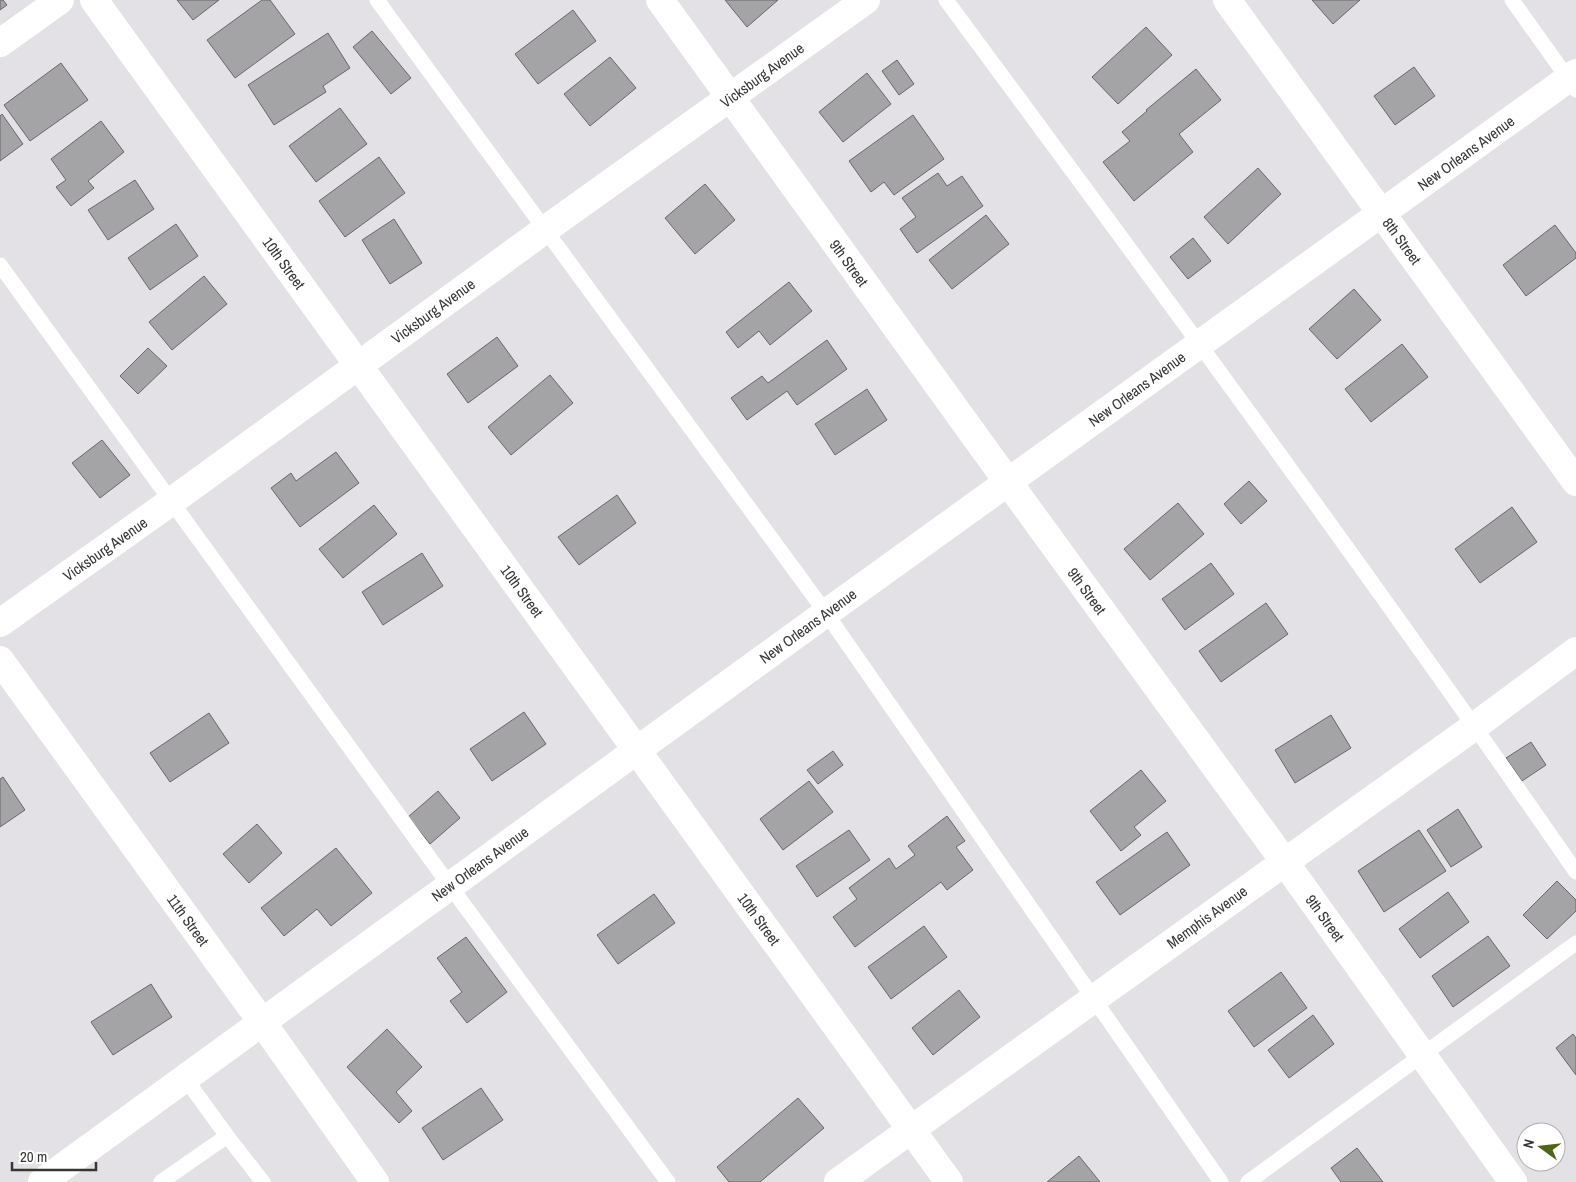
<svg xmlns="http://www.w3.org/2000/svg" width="1576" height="1182" viewBox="0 0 1576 1182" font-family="'Archivo Narrow',sans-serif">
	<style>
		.building { fill: #a4a3a6; stroke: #69676a }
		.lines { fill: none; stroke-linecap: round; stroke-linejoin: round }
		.lane { stroke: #fff; stroke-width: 15 }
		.street { stroke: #fff; stroke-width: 28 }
		.labels { text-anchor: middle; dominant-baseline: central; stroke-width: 4; stroke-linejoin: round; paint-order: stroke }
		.street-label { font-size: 15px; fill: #363637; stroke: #fff }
	</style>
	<rect width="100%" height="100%" fill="#e3e1e5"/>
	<g class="building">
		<path d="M0 0H3L7 5 0 10Z"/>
		<path d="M177 0H219L193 20Z"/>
		<path d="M262 0H270L295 34 235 78 207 40Z"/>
		<path d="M725 0H778L747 27Z"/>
		<path d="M1312 0H1360L1333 24Z"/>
		<path d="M573 10 596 41 538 84 515 54Z"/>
		<path d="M1146 27 1172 55 1118 104 1092 77Z"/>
		<path d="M372 31 411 78 391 94 353 47Z"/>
		<path d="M328 33 350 68 323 86 326 92 274 125 248 85Z"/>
		<path d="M610 57 636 88 590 126 564 94Z"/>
		<path d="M897 60 914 84 899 95 882 71Z"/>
		<path d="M61 63 88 100 30 141 4 105Z"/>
		<path d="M1414 67 1435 96 1395 125 1374 96Z"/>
		<path d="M1196 69 1221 100 1179 134 1193 152 1134 201 1103 162 1130 141 1122 132 1147 111 1146 110Z"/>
		<path d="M867 73 891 104 843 142 819 112Z"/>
		<path d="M340 108 367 144 316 182 289 146Z"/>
		<path d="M2 114 23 144 0 161V116Z"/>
		<path d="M913 115 944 159 894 195 884 182 871 192 849 161Z"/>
		<path d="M101 121 124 152 88 181 94 188 71 206 56 187 66 180 51 159Z"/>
		<path d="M379 157 405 193 345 237 319 201Z"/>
		<path d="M1258 168 1281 194 1228 244 1204 217Z"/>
		<path d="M938 173 947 186 962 176 983 206 917 253 900 229 916 217 902 198Z"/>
		<path d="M135 180 154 209 108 240 88 210Z"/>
		<path d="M705 184 735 220 695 254 665 218Z"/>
		<path d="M986 215 1009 244 952 289 929 260Z"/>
		<path d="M394 219 422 263 390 284 362 240Z"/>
		<path d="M176 224 198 256 150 290 128 258Z"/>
		<path d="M1555 225 1576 253V258L1526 296 1503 265Z"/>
		<path d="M1193 238 1211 261 1188 279 1170 257Z"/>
		<path d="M204 276 227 304 172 350 149 322Z"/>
		<path d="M789 282 812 311 770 345 759 331 738 348 726 332Z"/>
		<path d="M1354 289 1381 320 1337 359 1309 329Z"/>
		<path d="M497 337 518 366 468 403 447 374Z"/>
		<path d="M827 340 847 369 797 405 787 391 747 420 731 398 762 376 768 383Z"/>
		<path d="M1402 344 1428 377 1371 422 1345 389Z"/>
		<path d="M148 348 167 366 138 394 120 376Z"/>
		<path d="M550 375 573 403 511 455 488 427Z"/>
		<path d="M867 389 887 420 835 455 815 424Z"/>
		<path d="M102 440 130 475 100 498 72 463Z"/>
		<path d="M336 452 359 483 300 527 271 488 291 473 296 481Z"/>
		<path d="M1249 481 1267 501 1241 524 1224 504Z"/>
		<path d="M617 495 636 523 579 565 558 537Z"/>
		<path d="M1178 503 1204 534 1150 580 1124 549Z"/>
		<path d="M374 505 397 534 343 578 319 549Z"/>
		<path d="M1512 507 1537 542 1480 583 1455 549Z"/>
		<path d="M422 553 443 586 383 625 362 592Z"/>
		<path d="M1211 563 1234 594 1185 630 1162 599Z"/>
		<path d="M1266 603 1288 634 1221 682 1199 651Z"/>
		<path d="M524 712 546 744 492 781 470 749Z"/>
		<path d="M209 713 229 743 170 782 150 753Z"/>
		<path d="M1331 715 1351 748 1295 783 1275 750Z"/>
		<path d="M1531 742 1546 765 1522 781 1506 758Z"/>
		<path d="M833 751 843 765 818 784 807 770Z"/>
		<path d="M1141 770 1166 801 1134 827 1141 835 1121 851 1090 811Z"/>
		<path d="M3 777 25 810 0 827V779Z"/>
		<path d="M809 781 833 812 783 850 760 819Z"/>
		<path d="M438 791 460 818 430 844 408 817Z"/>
		<path d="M1458 809 1482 847 1451 867 1427 830Z"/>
		<path d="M947 816 965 841 956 847 973 870 947 890 941 882 855 947 833 917 857 899 849 888 889 858 896 869 915 855 908 846Z"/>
		<path d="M257 824 282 853 249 883 223 854Z"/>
		<path d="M849 830 870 860 817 897 796 866Z"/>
		<path d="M1419 830 1446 871 1384 912 1358 871Z"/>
		<path d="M1167 832 1190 865 1120 915 1096 882Z"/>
		<path d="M336 848 372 893 331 926 317 909 284 936 261 908Z"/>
		<path d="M1557 881 1576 900V911L1547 939 1523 915Z"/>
		<path d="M1448 892 1469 922 1420 958 1399 929Z"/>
		<path d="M654 894 675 923 618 964 597 935Z"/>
		<path d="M924 926 947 957 891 999 868 967Z"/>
		<path d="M1488 936 1510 966 1453 1007 1432 976Z"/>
		<path d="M466 937 507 992 467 1023 450 1001 462 992 437 958Z"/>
		<path d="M1281 972 1307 1008 1254 1047 1228 1011Z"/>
		<path d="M151 984 172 1017 113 1055 91 1022Z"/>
		<path d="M959 990 980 1017 933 1055 912 1028Z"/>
		<path d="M1313 1015 1334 1044 1289 1078 1268 1050Z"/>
		<path d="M387 1029 422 1067 396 1092 412 1111 399 1123 347 1067Z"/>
		<path d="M1573 1034 1576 1038V1075L1556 1048Z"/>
		<path d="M481 1088 503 1120 443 1160 422 1128Z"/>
		<path d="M798 1098 824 1128 760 1182H729L717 1167Z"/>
		<path d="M1357 1148 1383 1182H1341L1331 1168Z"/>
		<path d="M1079 1156 1100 1182H1047Z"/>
	</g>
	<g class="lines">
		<g class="lane">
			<path d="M377 0 826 613 1221 1182"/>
			<path d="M946 0C1159 288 1372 577 1576 872"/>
			<path d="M1512 0 1576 90"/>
			<path d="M0 265 450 886 668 1182"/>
			<path d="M185 1078 227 1136"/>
			<path d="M161 1182 227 1136 263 1182"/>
			<path d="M1248 1182 1576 943"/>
		</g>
		<g class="street">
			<path d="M94 0 949 1182"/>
			<path d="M660 0 1008 482 1284 861 1513 1182"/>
			<path d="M1227 0 1576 482"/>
			<path d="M0 43 60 0"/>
			<path d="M0 623 172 501 546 229 866 0"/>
			<path d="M0 660 262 1022 375 1182"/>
			<path d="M42 1182 826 613 1576 73"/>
			<path d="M838 1182 1475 726 1576 651"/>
		</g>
	</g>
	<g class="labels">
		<g class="street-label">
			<text transform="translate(762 75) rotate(-36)">Vicksburg Avenue</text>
			<text transform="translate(1466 153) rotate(-36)">New Orleans Avenue</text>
			<text transform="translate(1402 241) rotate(54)">8th Street</text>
			<text transform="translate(284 263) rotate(54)">10th Street</text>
			<text transform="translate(849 263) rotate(54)">9th Street</text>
			<text transform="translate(433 311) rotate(-36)">Vicksburg Avenue</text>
			<text transform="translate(1137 389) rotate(-36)">New Orleans Avenue</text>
			<text transform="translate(105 549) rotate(-35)">Vicksburg Avenue</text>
			<text transform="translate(522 591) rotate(54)">10th Street</text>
			<text transform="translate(1087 591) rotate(54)">9th Street</text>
			<text transform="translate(808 626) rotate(-36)">New Orleans Avenue</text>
			<text transform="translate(480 864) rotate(-36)">New Orleans Avenue</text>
			<text transform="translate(1207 917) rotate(-36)">Memphis Avenue</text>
			<text transform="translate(1325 918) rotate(54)">9th Street</text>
			<text transform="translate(759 919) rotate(54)">10th Street</text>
			<text transform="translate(188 920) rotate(54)">11th Street</text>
		</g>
	</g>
	<g transform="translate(1541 1147) rotate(285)"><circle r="24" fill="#ffffff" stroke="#afafaf"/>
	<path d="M0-4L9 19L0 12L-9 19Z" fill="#4d6617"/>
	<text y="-8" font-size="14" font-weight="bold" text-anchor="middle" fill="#363637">N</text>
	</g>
	<path d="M12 1162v8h84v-8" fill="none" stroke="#363637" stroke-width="2.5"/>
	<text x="20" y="1162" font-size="15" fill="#363637" stroke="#ffffff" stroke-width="4" paint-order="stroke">20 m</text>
</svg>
